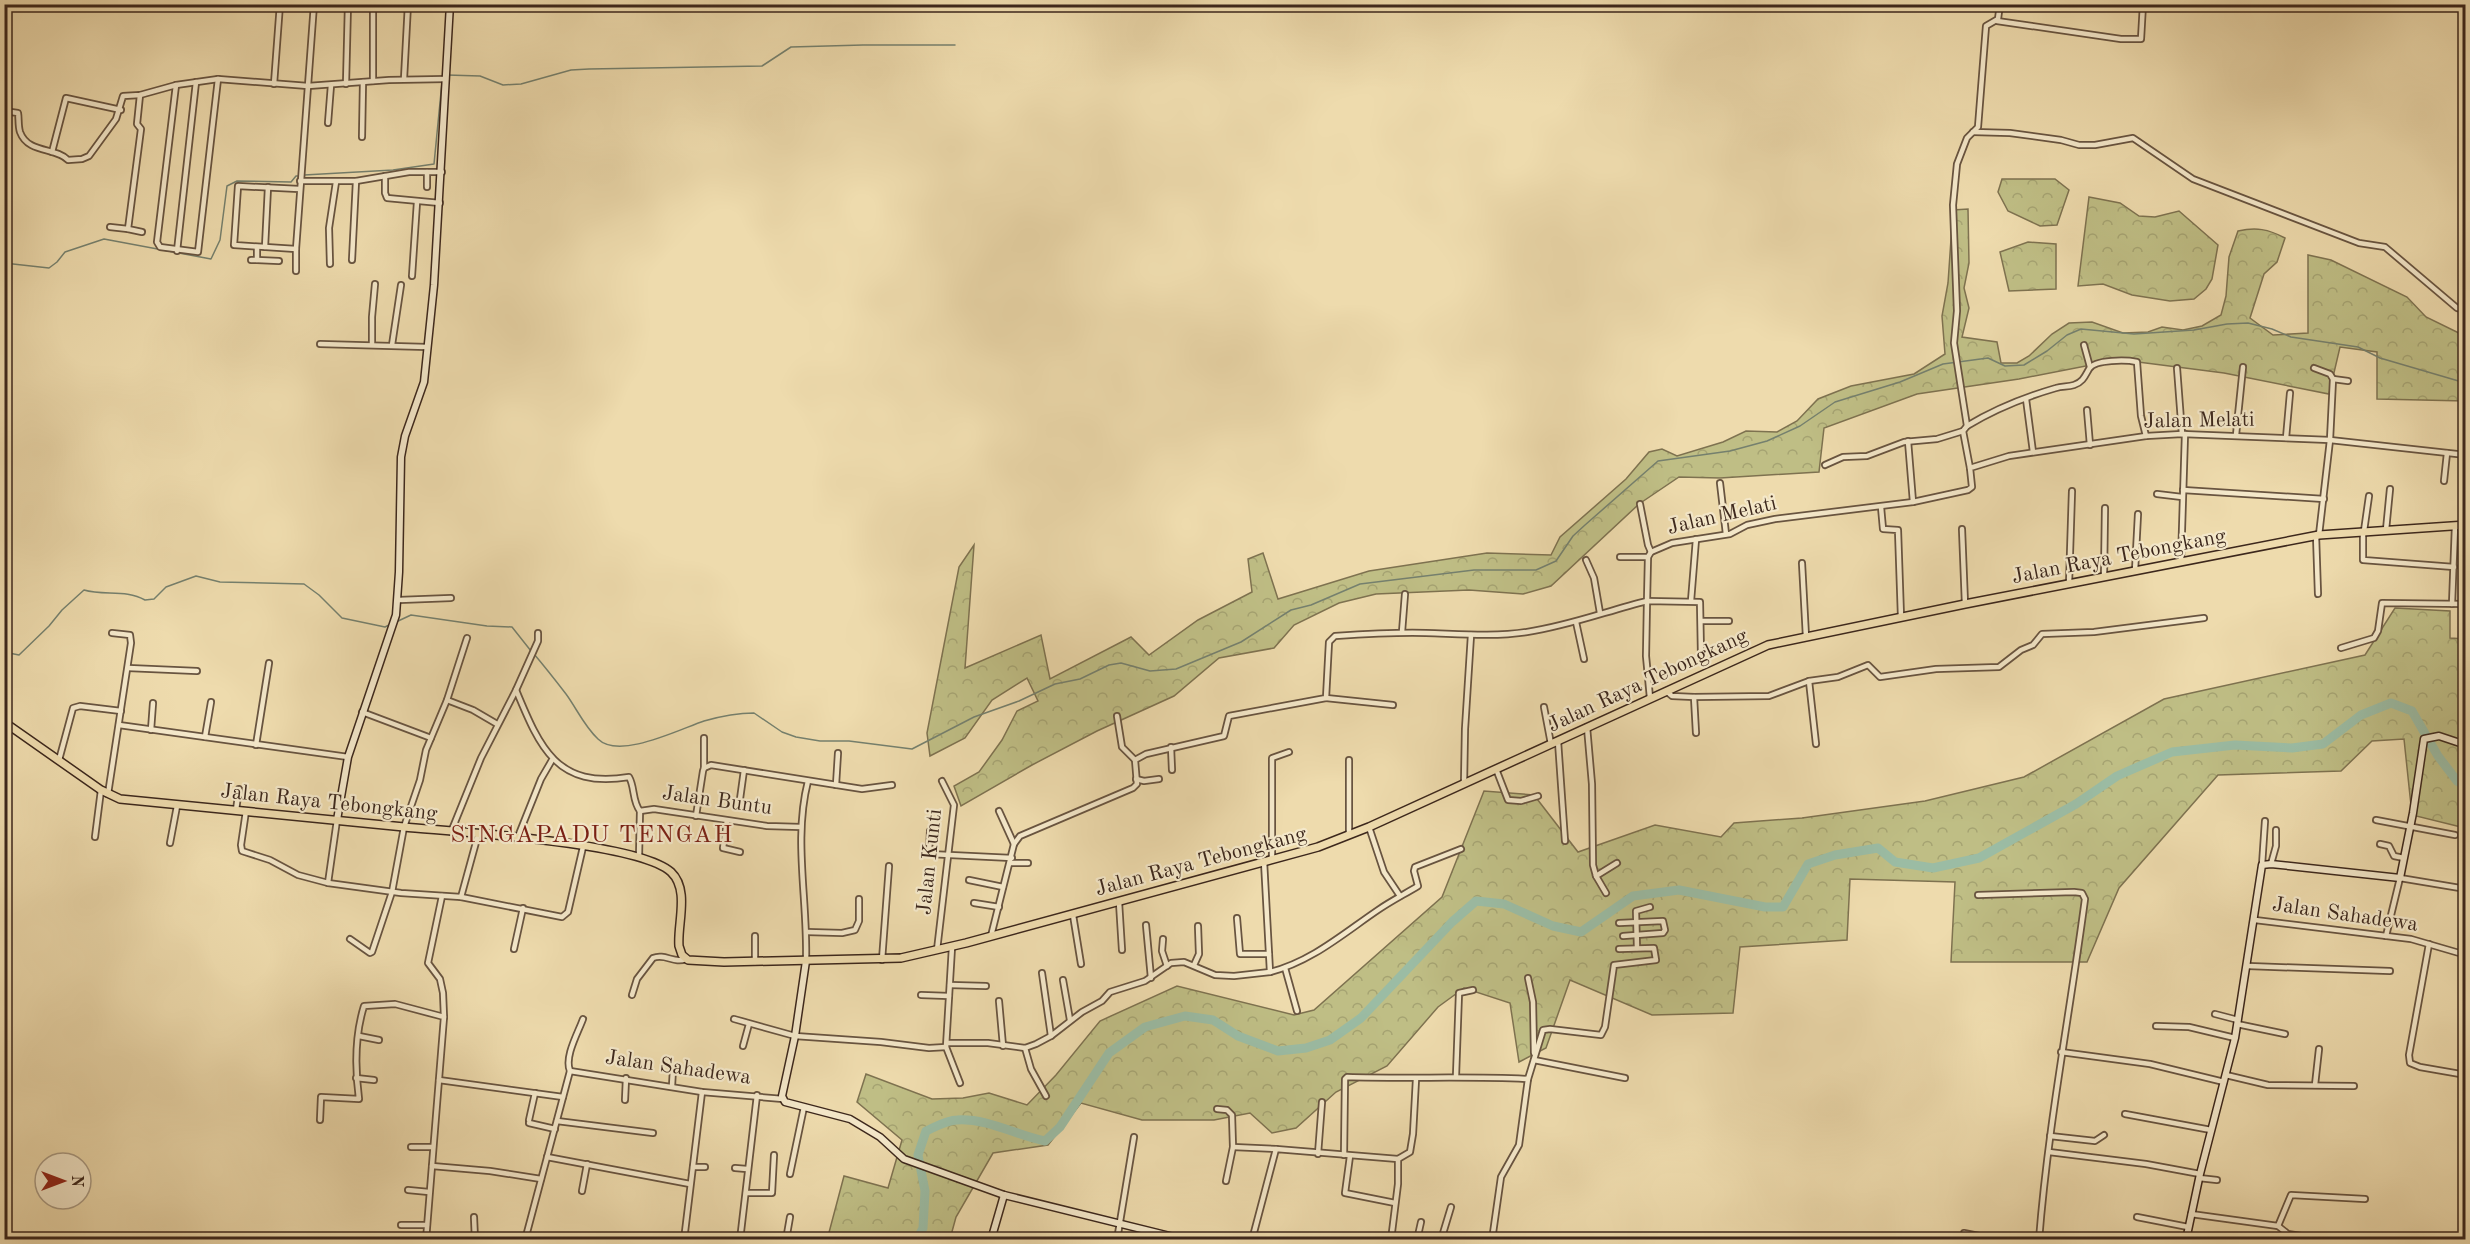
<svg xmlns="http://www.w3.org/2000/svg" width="2470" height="1244" viewBox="0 0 2470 1244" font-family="'Old Standard TT',serif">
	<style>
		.forest { fill: url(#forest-crowns); stroke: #7e7250; stroke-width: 1.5 }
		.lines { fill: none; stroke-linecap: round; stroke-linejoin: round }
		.stream { stroke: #75806e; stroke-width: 1.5 }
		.river { stroke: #9bbca4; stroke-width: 9 }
		.street-casing { stroke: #685440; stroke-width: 8 }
		.secondary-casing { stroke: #3c271c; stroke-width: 9 }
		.primary-casing { stroke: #3c271c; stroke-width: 10 }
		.street { stroke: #f4e8ca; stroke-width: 4.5 }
		.secondary { stroke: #f4e8ca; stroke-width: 6 }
		.primary { stroke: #eedbad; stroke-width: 7 }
		.labels { text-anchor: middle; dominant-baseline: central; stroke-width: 4.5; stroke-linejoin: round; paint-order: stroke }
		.street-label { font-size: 21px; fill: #3c271c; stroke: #f4e8ca }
		.quarter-label { font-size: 24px; letter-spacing: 1.5px; fill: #7a1f14; stroke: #f4e8ca }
	</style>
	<defs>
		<pattern id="forest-crowns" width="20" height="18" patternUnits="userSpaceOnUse" patternTransform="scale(1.5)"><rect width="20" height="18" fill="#bfbe85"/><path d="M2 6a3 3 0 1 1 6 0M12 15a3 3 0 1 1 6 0" fill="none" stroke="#a5a372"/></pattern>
	</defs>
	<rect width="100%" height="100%" fill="#eedbad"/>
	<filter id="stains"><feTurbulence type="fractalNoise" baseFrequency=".00333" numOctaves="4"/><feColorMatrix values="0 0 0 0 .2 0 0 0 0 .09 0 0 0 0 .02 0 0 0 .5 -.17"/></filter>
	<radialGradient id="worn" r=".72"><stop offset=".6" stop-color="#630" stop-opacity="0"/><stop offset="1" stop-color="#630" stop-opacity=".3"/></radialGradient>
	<g class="forest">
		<path d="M2002 179H2055L2069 190 2057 225 2040 226 2008 211 1998 192Z"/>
		<path d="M2089 197 2120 203 2139 216 2155 217 2179 211 2218 245 2212 279 2206 289 2194 299 2170 301 2132 295 2103 284 2078 286Z"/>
		<path d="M1968 209 1969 263 1964 288 1969 308 1962 337 1997 342 2001 363H2017L2029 356 2052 334 2069 323 2092 322 2123 333 2148 332 2162 327 2183 330 2202 326 2221 315 2226 296 2229 257 2238 231C2256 227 2268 229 2285 238L2277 262 2264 274 2250 318 2273 335 2308 333V255L2331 260 2407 297 2426 317 2465 336V401L2377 399V352L2340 347 2329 394 2224 373 2138 362 2096 364 2019 379 1917 394 1824 428 1819 472 1720 478 1679 477 1639 504 1551 586 1523 594 1469 590 1376 594 1339 603 1294 625 1274 648 1219 658 1174 696 1097 731 1032 765 961 806 954 786 979 772 1002 740 1017 711 1038 701 1027 678 992 700 965 738 930 756 927 733 959 567 974 545 965 668 1041 635 1050 679 1131 637 1149 655 1198 620 1252 592 1248 559 1263 553 1278 599 1369 571 1487 553 1551 555 1560 537 1626 479 1649 452 1662 449 1677 456 1723 442 1746 431 1777 432 1797 421 1818 399 1851 386 1914 374 1945 354 1942 316 1948 283 1953 210Z"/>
		<path d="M2028 242 2056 244V289L2009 291 2000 252Z"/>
		<path d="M2395 608 2450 611V638L2465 639V828L2412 815 2404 739 2372 741 2341 771 2218 775 2119 888 2087 962H1951L1955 882 1850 879 1847 940 1740 947 1733 1013 1652 1015 1570 980 1546 1048 1519 1062 1510 1003 1464 988 1438 1007 1387 1066 1336 1092 1296 1128 1272 1133 1250 1113 1214 1120H1142L1081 1103 1048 1145 993 1153 956 1217 950 1239 827 1240 844 1176 888 1188 902 1140 857 1102 866 1074 932 1099 963 1098 989 1093 1027 1105 1056 1075 1100 1021 1177 986 1294 1015 1314 1010 1442 897 1484 791 1534 795 1578 852 1655 825 1721 837 1734 823 1802 818 1925 801 2024 777 2164 699 2365 655Z"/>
	</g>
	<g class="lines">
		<g class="stream">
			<path d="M447 75 480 76 503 85 521 84 571 70 589 69 762 66 791 47 863 45H955"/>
			<path d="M304 175 393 170 434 164 442 82"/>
			<path d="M4 263 49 268 57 262 65 252 104 239 211 259 220 240 227 186 237 181 291 182 296 176H299"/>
			<path d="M396 622 411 615 487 626 512 627 531 651"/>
			<path d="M4 652 19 655 49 626 62 610 84 590C104 596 126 589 145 600L154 599 166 587 196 576 220 582 304 584 319 595 342 618 385 627 389 625"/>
			<path d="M534 654C545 667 556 681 566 694 577 709 584 726 598 739 619 760 680 729 704 721 718 717 739 713 754 713L782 732 796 737 820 741H849L912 749 974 717 1019 701 1055 684 1080 679 1109 665 1121 663 1150 671 1176 669 1241 642 1291 610 1311 605 1360 584 1474 570H1536L1556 561 1573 536 1585 525 1658 461 1730 451 1767 441 1800 426 1835 402 1900 382 1943 364 1988 358 2005 366 2024 365 2047 351 2067 335 2081 329 2134 334 2194 330 2227 324 2248 323 2272 329 2291 337 2358 347 2380 358 2462 382 2466 389"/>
		</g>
		<path class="river" d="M917 1240 923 1228 925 1191 918 1155 926 1131C935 1127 947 1120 957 1120 988 1118 1015 1135 1045 1141L1060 1127 1109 1053 1145 1027 1185 1016 1213 1020 1238 1036 1278 1051 1306 1048 1330 1040 1361 1018 1452 922 1476 901 1504 904 1553 926 1581 932 1633 896 1679 890 1765 907H1783L1808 864 1835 855 1878 848 1895 862 1933 868 1979 858 2076 804 2117 776 2172 752 2235 745 2292 748 2323 744 2361 715 2391 703 2412 711 2438 756 2457 781 2466 786"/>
		<defs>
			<g id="street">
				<path d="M1997 21 2121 39H2141L2143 4"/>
				<path d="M404 79 408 4"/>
				<path d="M373 81V4"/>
				<path d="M274 84 280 4"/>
				<path d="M346 84 348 4"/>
				<path d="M176 85 157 242 160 247 198 252 218 79"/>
				<path d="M140 95 137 124 141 129 128 229 142 232"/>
				<path d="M4 111 18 113C19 118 18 126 20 132 28 154 56 147 68 160L82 159 89 156 116 119 123 96 140 95 176 85 218 79 308 86 389 80 446 79"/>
				<path d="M328 123 331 85"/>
				<path d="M1973 132 2010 133 2061 140 2079 145H2095L2133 138 2193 179 2359 243 2385 247 2457 308 2466 310"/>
				<path d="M362 137 363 82"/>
				<path d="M52 152 66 98 121 110"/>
				<path d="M385 176V193L387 198 440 203"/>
				<path d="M300 181H356L409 172H442"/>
				<path d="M427 187V172"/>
				<path d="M299 189 238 186 234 245 296 249 314 4"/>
				<path d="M110 227 128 229"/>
				<path d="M265 247 268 187"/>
				<path d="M177 251 196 82"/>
				<path d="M251 260H257V247"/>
				<path d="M257 260 279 261"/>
				<path d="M352 260 356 181"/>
				<path d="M330 264 329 228 336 182"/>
				<path d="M296 271V249"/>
				<path d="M412 276 417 202"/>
				<path d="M320 344 427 347"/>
				<path d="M372 344V317L375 284"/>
				<path d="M392 345 401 285"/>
				<path d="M2084 345 2090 367"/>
				<path d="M2177 368 2182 434"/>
				<path d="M2314 368 2330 374 2333 379 2330 440 2319 535"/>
				<path d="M2333 379 2348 381"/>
				<path d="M2026 399 2033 452"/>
				<path d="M2087 410 2090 445"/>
				<path d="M1967 426C1995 409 2025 397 2056 388 2062 386 2068 387 2074 385 2083 382 2085 376 2089 369 2095 359 2127 360 2137 362L2141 416 2146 436"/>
				<path d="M2236 435 2243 367"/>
				<path d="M2286 438 2290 393"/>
				<path d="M1908 441 1913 502"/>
				<path d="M1825 465 1843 457 1867 456 1904 442 1937 439 1963 431"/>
				<path d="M1970 468 1963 431 1967 426 1954 343 1957 311 1953 205 1957 164 1967 138 1978 127 1986 26 1998 19 2000 4"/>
				<path d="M2444 481 2447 453"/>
				<path d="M1720 483 1726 534"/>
				<path d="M2183 490 2324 499"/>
				<path d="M2157 494 2182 497"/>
				<path d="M1640 504 1648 545 1651 552"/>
				<path d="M1881 507 1883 529 1898 530 1901 617"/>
				<path d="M1962 529 1965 604"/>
				<path d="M2386 530 2390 489"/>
				<path d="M2363 531V560L2454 567"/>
				<path d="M2364 531 2369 496"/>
				<path d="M2316 535 2318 594"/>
				<path d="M1620 557H1648"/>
				<path d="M1586 560 1594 578 1600 613"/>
				<path d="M2181 561 2185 434"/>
				<path d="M1802 563 1806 637"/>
				<path d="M2135 571 2138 514"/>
				<path d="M2104 577 2105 508"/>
				<path d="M2069 584 2072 491"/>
				<path d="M399 600 451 598"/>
				<path d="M1691 601 1696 539"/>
				<path d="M2452 604 2455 526"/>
				<path d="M1702 621H1729"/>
				<path d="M1576 622 1584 659"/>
				<path d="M1402 632 1405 594"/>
				<path d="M2341 648 2374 638 2378 631 2382 603 2466 604"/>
				<path d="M128 668 197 671"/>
				<path d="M1809 681 1816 744"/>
				<path d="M516 690 538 641V633"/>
				<path d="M1666 691 1672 696 1694 697 1769 696 1809 681 1838 677 1868 665 1880 677 1936 669 1999 667 2021 650 2033 645 2042 634 2094 632 2204 618"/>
				<path d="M1694 697 1696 733"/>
				<path d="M1326 698 1393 705"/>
				<path d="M1650 698 1646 656 1647 601 1700 602 1701 655"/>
				<path d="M447 700 473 710 497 724"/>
				<path d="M1544 707 1551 744"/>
				<path d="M362 712 431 738"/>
				<path d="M1117 716 1122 747 1135 760"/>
				<path d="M119 725 348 757"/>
				<path d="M1587 727 1592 784 1593 865 1596 876 1606 893"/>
				<path d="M151 730 153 703"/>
				<path d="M205 737 211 702"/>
				<path d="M704 738V768"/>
				<path d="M1558 741 1565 841"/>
				<path d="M256 745 269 663"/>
				<path d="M1171 747 1172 770"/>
				<path d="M59 760 73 708 80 706 121 711"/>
				<path d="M1496 769 1508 800 1521 801 1538 796"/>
				<path d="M1136 779 1144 781 1159 779"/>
				<path d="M1464 784 1465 729 1471 635"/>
				<path d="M836 785 838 753"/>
				<path d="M108 794 131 643 130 635 112 633"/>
				<path d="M740 799 744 770"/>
				<path d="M236 810 239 789"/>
				<path d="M246 811 241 845 242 851 270 860 298 875 328 883 401 893 461 897 562 917 568 912 583 847"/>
				<path d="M640 811 654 809 767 826 801 827"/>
				<path d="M999 811 1014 844"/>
				<path d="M696 816 703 771 704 768 711 765 862 789 892 785"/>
				<path d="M2376 820 2455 835"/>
				<path d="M727 821 723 848 740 852"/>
				<path d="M1369 827 1384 872 1400 896"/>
				<path d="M930 831 929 854 1012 858"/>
				<path d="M451 832 481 758 516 690C540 748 557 789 629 777 635 787 632 801 640 811"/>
				<path d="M1349 835V760"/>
				<path d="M95 837 101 790"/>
				<path d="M517 839 541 779 552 760"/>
				<path d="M170 843 177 806"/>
				<path d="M2380 844 2389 846 2394 856 2404 858"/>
				<path d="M639 857 640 811"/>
				<path d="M1272 859V758L1289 752"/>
				<path d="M1010 863H1028"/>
				<path d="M2271 864 2276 846V830"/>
				<path d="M2262 865 2265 821"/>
				<path d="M1596 876 1617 863"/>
				<path d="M969 880 1003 887"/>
				<path d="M328 883 337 820"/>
				<path d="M1978 895 2074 892 2082 893 2085 899C2070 1013 2048 1125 2039 1240"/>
				<path d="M442 896 428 963 440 979 443 993 444 1017"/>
				<path d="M461 897 478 835"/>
				<path d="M1119 902 1122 950"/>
				<path d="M974 903 999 907"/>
				<path d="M1073 915 1081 964"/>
				<path d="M1237 918 1240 954H1269"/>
				<path d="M2255 920 2411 939 2466 955"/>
				<path d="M1619 923 1663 921 1665 930 1663 933 1623 936"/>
				<path d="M1146 925 1151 978"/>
				<path d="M807 932 842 933 855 930 859 921V899"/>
				<path d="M755 936V962"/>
				<path d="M991 936 1014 844 1020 836 1133 788 1137 784 1135 760 1146 754 1224 736 1229 716 1326 698 1329 642 1335 636C1365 634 1396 632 1426 633 1460 634 1494 637 1527 632 1568 626 1607 611 1647 601L1648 557 1651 552 1672 543 1730 534 1747 525 1775 519 1913 502 1968 490 1972 487 1970 468 2009 456 2146 436 2182 434 2330 440 2466 455"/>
				<path d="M2386 936 2400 878 2466 889"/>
				<path d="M350 939 370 953 372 952 392 892 404 827 420 780 426 750 447 700 467 638"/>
				<path d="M1163 939 1162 951 1167 966"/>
				<path d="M2429 944 2409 1055 2410 1063 2420 1067 2466 1075"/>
				<path d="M952 947 946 1047 960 1083"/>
				<path d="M1637 948 1636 911 1650 907"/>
				<path d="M514 949 523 908"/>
				<path d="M937 950 954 805 942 781"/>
				<path d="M882 960 889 866"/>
				<path d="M806 961C808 900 793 840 808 781"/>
				<path d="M1194 965 1199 954 1198 926"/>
				<path d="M2248 966 2390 971"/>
				<path d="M1285 968 1297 1011"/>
				<path d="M1270 972C1311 962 1344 933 1378 910 1391 901 1405 894 1418 886L1414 871 1415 867 1461 849"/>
				<path d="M1042 973 1051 1036"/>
				<path d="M1528 978 1533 1002 1534 1053"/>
				<path d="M1063 980 1070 1020"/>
				<path d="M950 985 986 986"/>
				<path d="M632 995 637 979 653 958C665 953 674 964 686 959"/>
				<path d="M921 995 949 996"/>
				<path d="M999 1001 1003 1046"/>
				<path d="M2215 1014 2238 1020"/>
				<path d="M734 1019 795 1036 881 1042 929 1048 946 1047"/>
				<path d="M2237 1024 2285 1034"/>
				<path d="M2156 1026 2189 1027 2235 1038"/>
				<path d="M359 1036 379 1040"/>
				<path d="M947 1043H988L1025 1048 1036 1044 1051 1036 1082 1012 1102 1001 1110 992 1145 981 1171 963 1184 962 1215 975 1234 976 1270 972 1264 861"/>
				<path d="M743 1046 749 1024"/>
				<path d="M1025 1048 1031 1069 1046 1096"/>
				<path d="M2061 1052 2150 1064 2224 1082"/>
				<path d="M1534 1060 1625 1078"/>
				<path d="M570 1071 702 1092 783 1099"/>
				<path d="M2226 1075 2268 1085 2354 1086"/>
				<path d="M1456 1076 1459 993 1473 990"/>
				<path d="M356 1078 374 1080"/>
				<path d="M439 1080 563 1097"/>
				<path d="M2315 1085 2319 1049"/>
				<path d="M672 1086 673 1069"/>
				<path d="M625 1100 626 1078"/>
				<path d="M1217 1109 1227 1110 1232 1115 1233 1147 1226 1181"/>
				<path d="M2125 1114 2211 1130"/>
				<path d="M320 1120 321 1097 359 1099C355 1069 355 1035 364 1006L395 1004 444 1017 426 1240"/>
				<path d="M529 1120 535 1093"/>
				<path d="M557 1121 653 1133"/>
				<path d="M529 1123 555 1129"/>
				<path d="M2050 1136 2095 1141 2104 1135"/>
				<path d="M411 1147H433"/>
				<path d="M1233 1147 1276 1149"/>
				<path d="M2049 1152 2146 1164 2200 1174"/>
				<path d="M1318 1154 1322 1102"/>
				<path d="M1344 1155 1345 1079 1347 1077C1408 1079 1468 1076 1528 1079"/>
				<path d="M1350 1156 1345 1193 1395 1203"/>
				<path d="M547 1157 690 1184"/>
				<path d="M432 1166 490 1171 541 1179"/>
				<path d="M693 1167H705"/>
				<path d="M735 1168 747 1169"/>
				<path d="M790 1174 804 1107"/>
				<path d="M2199 1178 2217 1180"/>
				<path d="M408 1190 429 1192"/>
				<path d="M582 1191 587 1164"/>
				<path d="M746 1193H772L774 1155"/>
				<path d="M2191 1214 2278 1226 2288 1234 2327 1240"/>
				<path d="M474 1217 475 1240"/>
				<path d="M2137 1217 2188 1227"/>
				<path d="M401 1225H427"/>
				<path d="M2278 1226 2291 1195 2365 1199"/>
				<path d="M1964 1233 1999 1240"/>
				<path d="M525 1240 570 1071C564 1057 578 1033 583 1019"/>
				<path d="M684 1240 702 1092"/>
				<path d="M740 1240 757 1095"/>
				<path d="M786 1240 790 1217"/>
				<path d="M1117 1240 1134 1137"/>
				<path d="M1252 1240 1276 1149 1398 1159 1410 1152 1413 1134 1416 1079"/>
				<path d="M1391 1240 1398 1184V1159"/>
				<path d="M1417 1240 1421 1222"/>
				<path d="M1441 1240 1451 1207"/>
				<path d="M1492 1240 1501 1177 1519 1145 1528 1079 1543 1030 1550 1029 1601 1035 1605 1027 1614 965 1656 960 1654 948 1619 949"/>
			</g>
			<g id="secondary">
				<path d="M337 820 348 757 396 615 399 572 401 457 405 436 424 382 434 285 450 4"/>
				<path d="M806 961 795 1036 782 1096 785 1102 850 1119 880 1137 904 1159 1004 1195 1186 1240"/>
				<path d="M991 1240 1004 1195"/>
				<path d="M2186 1240 2200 1174 2235 1038 2262 865 2271 864 2400 878 2413 813 2424 739 2439 736 2466 745"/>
			</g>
			<path id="primary" d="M4 722 101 790 120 799C215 808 310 818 404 827 456 832 638 842 671 872 690 890 677 924 679 946L682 955 688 960 724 962 901 958 966 943 1318 847 1369 827 1768 645 1965 604 2319 535 2466 525"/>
		</defs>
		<use href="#street" class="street-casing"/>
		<use href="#secondary" class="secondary-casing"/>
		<use href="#primary" class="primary-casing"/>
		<use href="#street" class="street"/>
		<use href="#secondary" class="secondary"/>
		<use href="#primary" class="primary"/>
	</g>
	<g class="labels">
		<g class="street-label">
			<text transform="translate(2199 421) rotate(-1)">Jalan Melati</text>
			<text transform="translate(1722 516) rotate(-13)">Jalan Melati</text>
			<text transform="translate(2119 557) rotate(-11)">Jalan Raya Tebongkang</text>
			<text transform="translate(1648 681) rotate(-25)">Jalan Raya Tebongkang</text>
			<text transform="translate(717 801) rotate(8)">Jalan Buntu</text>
			<text transform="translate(329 803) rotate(6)">Jalan Raya Tebongkang</text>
			<text transform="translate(930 862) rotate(-84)">Jalan Kunti</text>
			<text transform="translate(1201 862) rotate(-15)">Jalan Raya Tebongkang</text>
			<text transform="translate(2345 915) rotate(8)">Jalan Sahadewa</text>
			<text transform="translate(678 1068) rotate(8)">Jalan Sahadewa</text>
		</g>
		<g class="quarter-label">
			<text x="592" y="836">SINGAPADU TENGAH</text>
		</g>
	</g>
	<rect width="2470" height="1244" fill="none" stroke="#eedbad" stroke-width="24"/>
	<rect x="6" y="6" width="2458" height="1232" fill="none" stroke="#3c271c" stroke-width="3"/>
	<rect x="12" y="12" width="2446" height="1220" fill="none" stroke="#3c271c" stroke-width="1.5"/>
	<g transform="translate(63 1181) rotate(90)"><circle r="28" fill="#f4e8ca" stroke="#aa9b84" stroke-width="1.5"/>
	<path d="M0-4.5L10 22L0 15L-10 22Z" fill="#8f2418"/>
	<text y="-9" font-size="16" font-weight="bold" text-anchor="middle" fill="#3c271c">N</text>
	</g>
	<rect width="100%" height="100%" filter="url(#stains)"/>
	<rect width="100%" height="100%" fill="url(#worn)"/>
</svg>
